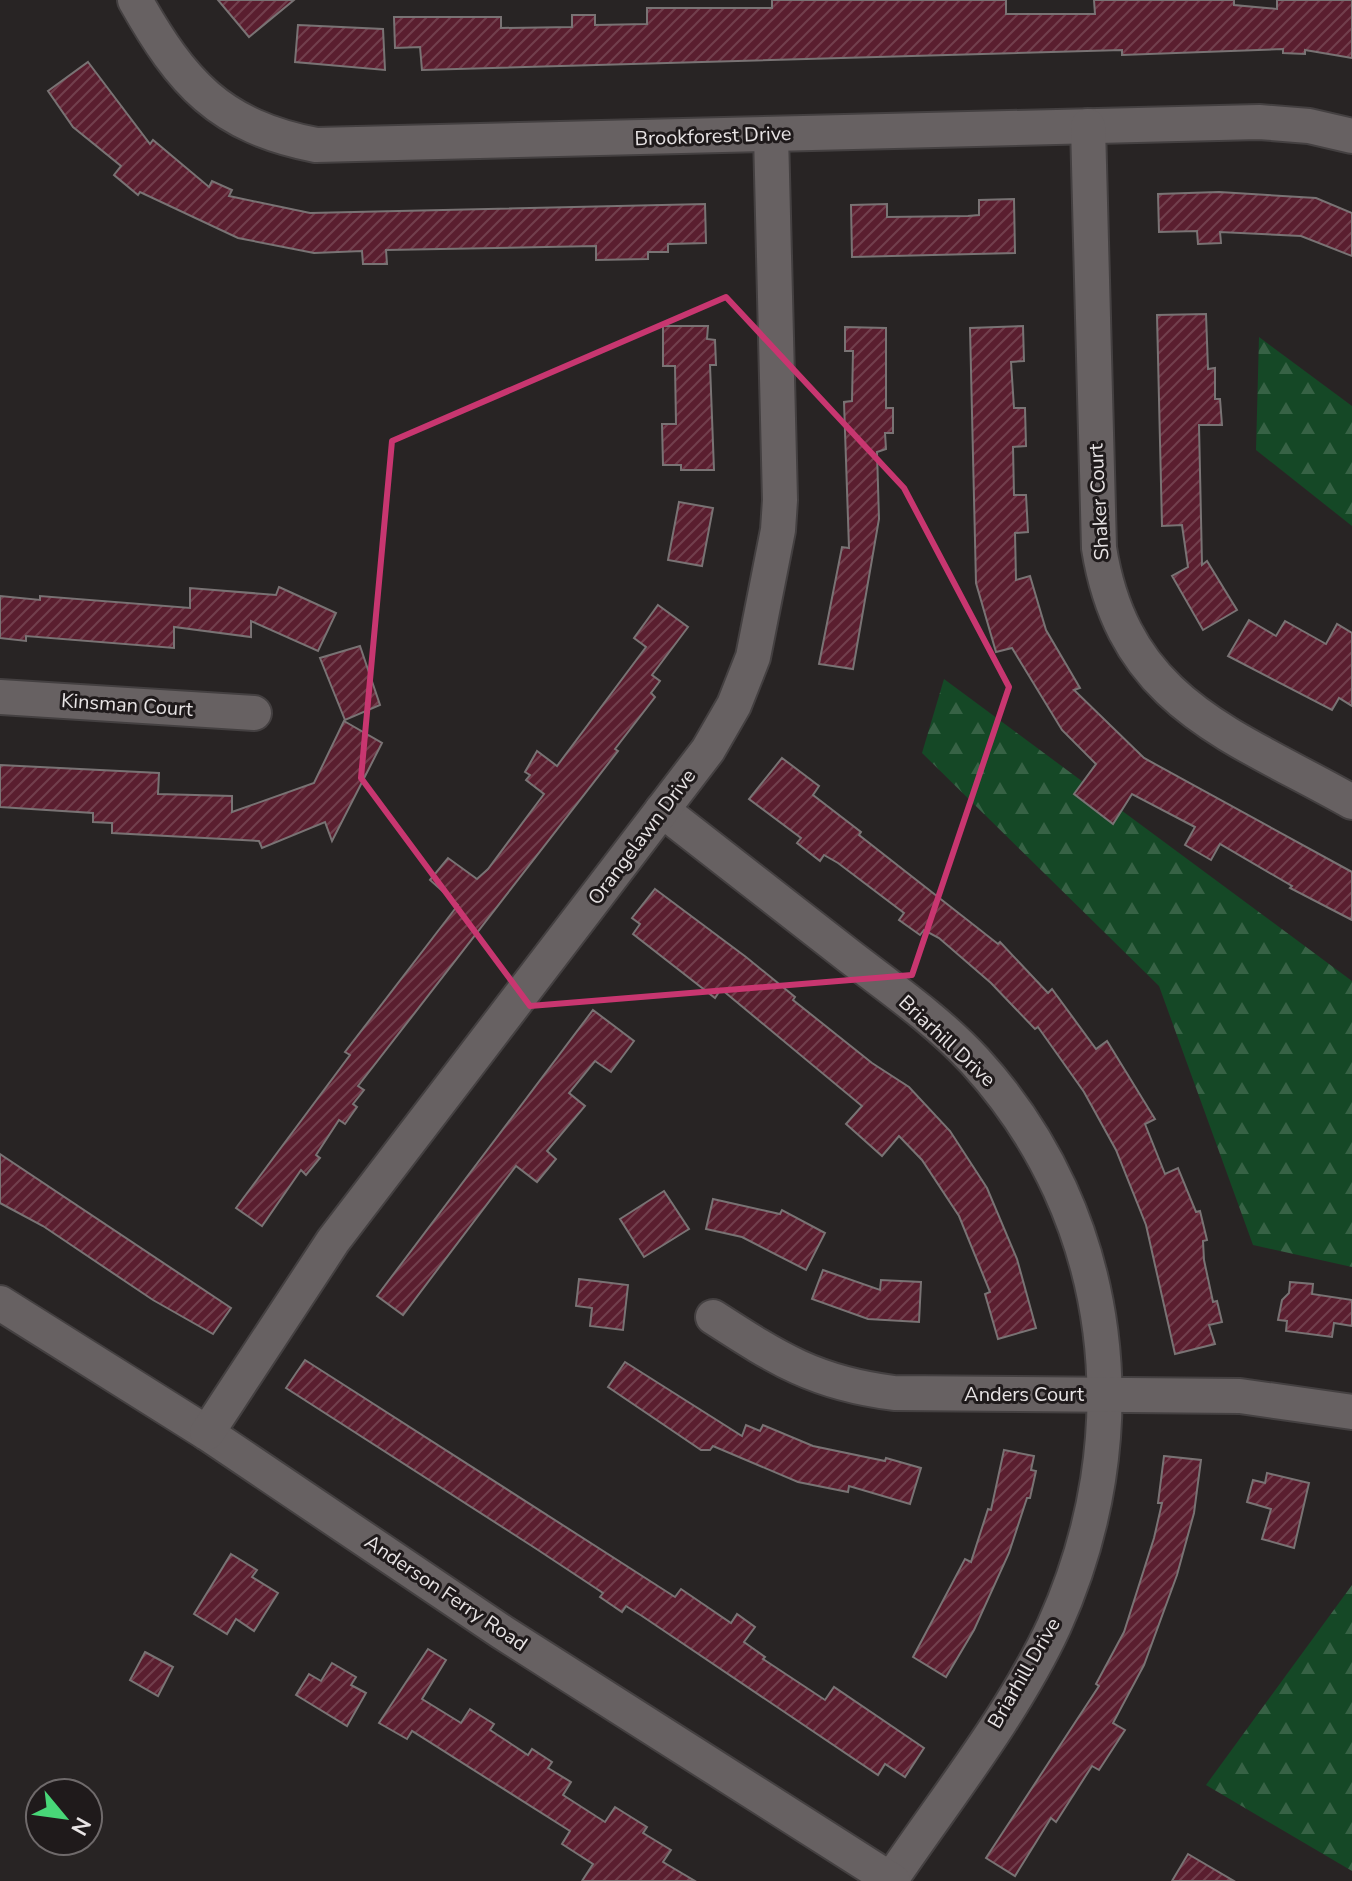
<svg xmlns="http://www.w3.org/2000/svg" width="1352" height="1881" viewBox="0 0 1352 1881" font-family="'Nunito Sans',sans-serif">
	<style>
		.forest { fill: url(#forest-firs) }
		.building { fill: url(#building-hatch); stroke: #797374; stroke-width: 2 }
		.lines { fill: none; stroke-linecap: round; stroke-linejoin: round }
		.minor-casing { stroke: #444041; stroke-width: 38 }
		.minor { stroke: #676162; stroke-width: 34 }
		.marked { fill: none; stroke: #c83670; stroke-width: 6; stroke-linejoin: round }
		.labels { text-anchor: middle; dominant-baseline: central; stroke-width: 6; stroke-linejoin: round; paint-order: stroke }
		.street-label { font-size: 20px; fill: #e7e3e4; stroke: #1f1a1b }
	</style>
	<defs>
		<pattern id="forest-firs" width="22" height="20" patternUnits="userSpaceOnUse" patternTransform="scale(2)"><rect width="22" height="20" fill="#154826"/><path d="M5 1l3.5 6h-7zM16 11l3.5 6h-7z" fill="#376245"/></pattern>
		<pattern id="building-hatch" width="6" height="6" patternUnits="userSpaceOnUse" patternTransform="scale(2)"><rect width="6" height="6" fill="#5a1e2f"/><path d="M-1 1l2-2M0 6l6-6M5 7l2-2" fill="none" stroke="#723f4d"/></pattern>
	</defs>
	<rect width="100%" height="100%" fill="#282424"/>
	<g class="forest">
		<path d="M1259 337 1352 406V526L1256 450Z"/>
		<path d="M944 679 1352 981V1267L1253 1245 1159 986 922 753Z"/>
		<path d="M1352 1585V1871L1206 1785Z"/>
	</g>
	<g class="building">
		<path d="M218 0H294L249 37Z"/>
		<path d="M772 0H1006V14H1095L1094 0H1234V5L1277 9V0H1352V58L1305 50V54L1283 53V49L1122 55V50L422 70 420 47 395 48 394 17H501V28L572 27V15H595V25L647 24V8H772Z"/>
		<path d="M298 25 383 29 385 70 295 62Z"/>
		<path d="M88 62 150 144 153 140 209 187 212 181 232 190 229 196 310 213 705 204 706 243 668 244V252H648V259L596 260V246L386 250 387 264H363L362 251 314 253 238 238 140 192 138 195 114 175 121 166 73 127 48 91Z"/>
		<path d="M1219 192 1316 198 1352 213V256L1301 236 1220 232 1221 243 1198 244 1197 231 1159 232 1158 194Z"/>
		<path d="M1014 199 1015 253 852 257 851 205 887 204V217L968 216 979 215V200Z"/>
		<path d="M1206 314 1208 369 1215 368V399H1220L1222 425H1199L1202 565 1207 561 1237 610 1203 630 1172 576 1188 567 1182 525 1162 526 1157 315Z"/>
		<path d="M663 326H708L707 339 715 340 716 365H710L714 470H681V465H663L662 424H676L675 366H663Z"/>
		<path d="M1023 326 1024 361 1011 362 1014 408H1025L1026 446 1013 447 1014 495H1026L1028 532 1015 533 1016 580 1030 576 1046 630 1080 688 1074 690 1144 758 1352 872V920L1290 888 1292 886 1220 844 1211 860 1185 845 1195 827 1132 794 1113 824 1074 794 1096 764 1062 730 1012 648 996 652 976 583 970 328Z"/>
		<path d="M845 327 886 328V408H893V433H885L886 449 877 452 879 519 853 669 819 664 842 547 849 548 844 402 852 401 853 351H845Z"/>
		<path d="M679 502 713 508 702 566 668 560Z"/>
		<path d="M279 587 336 613 318 651 251 621V637L174 627V648L26 636V641L0 638V596L40 600V596L190 608V588L276 595Z"/>
		<path d="M658 605 688 627 652 675 660 681 651 693 655 697 615 749 618 751 358 1086 364 1090 353 1104 357 1107 345 1124 339 1120 316 1155 320 1158 306 1175 301 1170 262 1226 236 1208 350 1055 345 1052 458 905 430 880 448 858 477 879 488 869 544 794 526 780 530 775 525 772 537 751 557 766 646 647 634 638Z"/>
		<path d="M1249 620 1276 636 1285 621 1326 644 1337 624 1352 633V706L1339 698 1332 710 1228 656Z"/>
		<path d="M360 646 380 705 345 720 320 658Z"/>
		<path d="M344 721 382 743 332 841 325 822 262 848 259 841 112 833V823L93 822V813L0 807V765L159 773 158 794 232 796V812L314 783Z"/>
		<path d="M782 758 819 786 813 795 861 832 859 835 998 944 1000 942 1048 993 1052 989 1096 1049 1107 1041 1155 1119 1145 1124 1165 1174 1178 1168 1196 1212 1200 1211 1207 1240 1203 1241 1204 1260 1213 1302 1217 1301 1222 1322 1209 1325 1215 1344 1175 1354 1146 1225 1116 1150 1084 1092 1038 1027 1035 1029 991 983 939 938 924 930 920 935 899 920 904 913 838 863 824 855 820 861 797 843 801 838 749 799Z"/>
		<path d="M655 889 746 957 795 997 793 1000 872 1063 909 1087 950 1131 987 1188 1017 1259 1036 1328 998 1339 985 1294 990 1292 959 1216 922 1160 899 1136 882 1156 846 1124 862 1106 721 989 715 998 633 934 640 924 632 918Z"/>
		<path d="M593 1010 634 1041 611 1072 595 1061 569 1093 585 1106 547 1151 556 1159 537 1182 516 1166 403 1315 377 1296Z"/>
		<path d="M0 1154 231 1308 213 1334 153 1300 43 1226 0 1203Z"/>
		<path d="M664 1191 689 1229 644 1257 620 1219Z"/>
		<path d="M713 1199 780 1214 782 1210 825 1233 806 1270 742 1237 706 1229Z"/>
		<path d="M823 1270 880 1290 881 1280 921 1282 919 1322 868 1319 812 1299Z"/>
		<path d="M579 1279 628 1285 623 1330 590 1326 592 1308 576 1306Z"/>
		<path d="M1290 1282 1313 1284 1312 1294 1352 1300V1326L1334 1323 1332 1337 1286 1331 1287 1321 1278 1320 1282 1300 1289 1293Z"/>
		<path d="M305 1360 675 1597 681 1589 731 1623 737 1614 755 1627 744 1642 765 1657 763 1659 825 1700 834 1687 924 1748 905 1777 885 1764 878 1775 642 1616 626 1606 622 1612 600 1597 603 1593 535 1548 286 1388Z"/>
		<path d="M625 1362 742 1436 746 1425 760 1431 763 1425 813 1446 885 1461 886 1458 921 1468 910 1504 849 1486 848 1492 798 1482 713 1446 710 1450H701L608 1387Z"/>
		<path d="M1004 1450 1034 1456 1031 1470 1036 1471 1030 1498H1027L1009 1553 974 1630 946 1677 913 1657 965 1559 971 1562 988 1509 991 1510Z"/>
		<path d="M1164 1456 1201 1460 1194 1513 1177 1575 1144 1665 1113 1723 1125 1730 1099 1770 1092 1766 1056 1822 1051 1818 1015 1876 986 1858 1099 1686 1096 1684 1124 1632 1154 1538 1162 1503H1158Z"/>
		<path d="M1267 1473 1309 1483 1294 1548 1262 1539 1271 1509 1247 1502 1253 1480 1265 1483Z"/>
		<path d="M231 1554 257 1570 252 1577 278 1593 254 1631 236 1619 227 1634 194 1614Z"/>
		<path d="M428 1649 446 1660 422 1699 461 1723 470 1709 494 1724 490 1730 528 1755 532 1749 552 1762 548 1768 571 1782 563 1795 605 1822 615 1807 647 1827 643 1833 671 1850 663 1862 695 1881H582L593 1864 562 1844 570 1831 412 1731 407 1739 379 1723Z"/>
		<path d="M145 1652 173 1667 158 1696 130 1680Z"/>
		<path d="M332 1663 356 1677 351 1685 366 1693 347 1726 296 1695 309 1674 321 1681Z"/>
		<path d="M1188 1854 1234 1881H1172Z"/>
	</g>
	<g class="lines">
		<defs>
			<g id="minor">
				<path d="M135 0C182 83 219 126 316 145L1259 122 1309 126 1352 136"/>
				<path d="M1088 126 1099 548C1124 703 1230 733 1352 802"/>
				<path d="M0 697 254 713"/>
				<path d="M662 810C724 859 787 907 849 956 892 989 938 1021 975 1061 1118 1218 1140 1436 1054 1626 1014 1713 944 1801 890 1881"/>
				<path d="M0 1303 207 1433 502 1632 893 1881"/>
				<path d="M713 1317C778 1359 815 1383 894 1393L1240 1396 1352 1412"/>
				<path d="M207 1433 333 1241 708 750 734 705 753 657 778 530 780 500 771 134"/>
			</g>
		</defs>
		<use href="#minor" class="minor-casing"/>
		<use href="#minor" class="minor"/>
	</g>
	<path class="marked" d="M726 297 904 488 1009 687 912 975 530 1006 361 778 392 441Z"/>
	<g class="labels">
		<g class="street-label">
			<text transform="translate(713 136) rotate(-2)">Brookforest Drive</text>
			<text transform="translate(1099 502) rotate(-93)">Shaker Court</text>
			<text transform="translate(127 705) rotate(4)">Kinsman Court</text>
			<text transform="translate(642 837) rotate(-53)">Orangelawn Drive</text>
			<text transform="translate(947 1041) rotate(43)">Briarhill Drive</text>
			<text x="1024" y="1394">Anders Court</text>
			<text transform="translate(446 1593) rotate(34)">Anderson Ferry Road</text>
			<text transform="translate(1024 1673) rotate(-60)">Briarhill Drive</text>
		</g>
	</g>
	<g transform="translate(64 1817) rotate(119)"><circle r="38" fill="#1f1a1b" stroke="#6f6a6b" stroke-width="2"/>
	<path d="M0-6L14 30L0 20L-14 30Z" fill="#48d778"/>
	<text y="-12" font-size="22" font-weight="bold" text-anchor="middle" fill="#e7e3e4">N</text>
	</g>
</svg>
